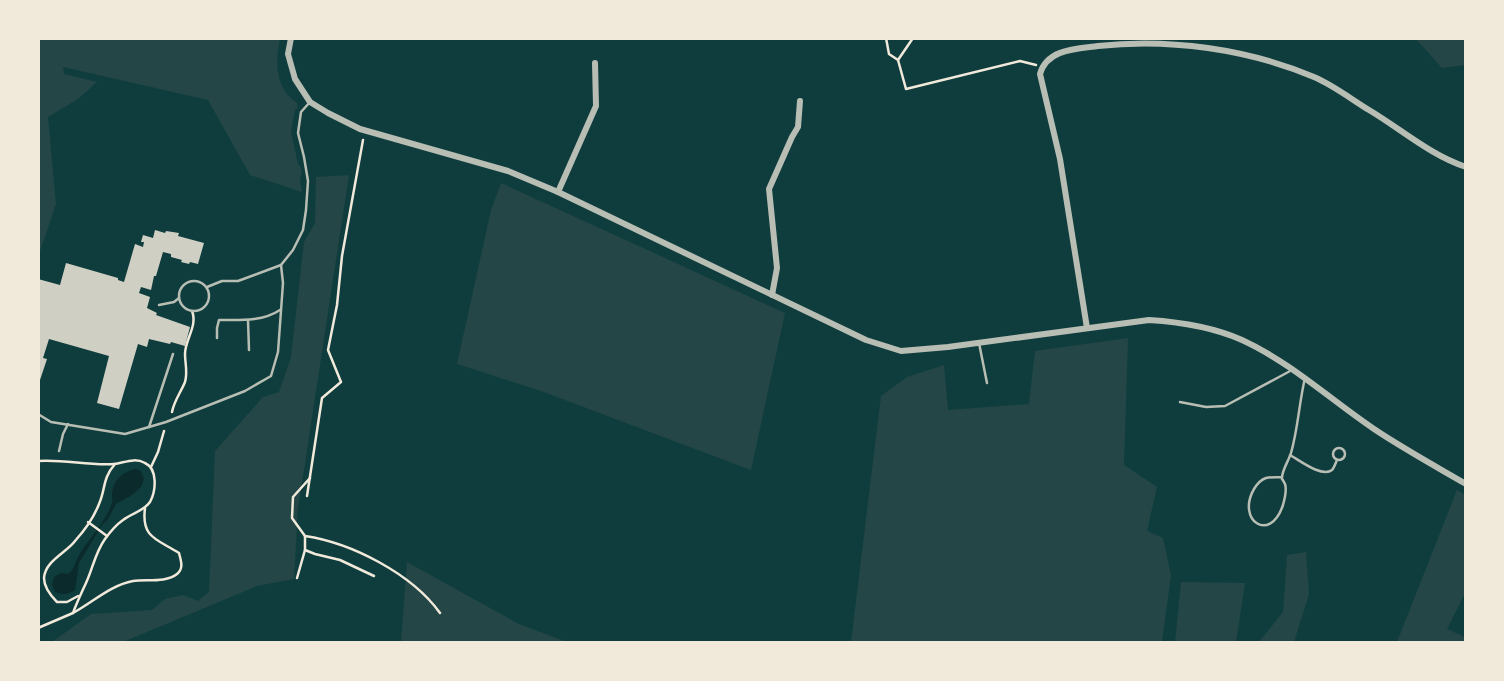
<svg xmlns="http://www.w3.org/2000/svg" width="1504" height="681" viewBox="0 0 1504 681" font-family="'Roboto Serif',serif">
	<style>
		.green { fill: #244646 }
		.water { fill: #0a2a2b }
		.building { fill: #cfcfc3 }
		.lines { fill: none; stroke-linecap: round; stroke-linejoin: round }
		.path { stroke: #f1e9da; stroke-width: 2.5 }
		.service { stroke: #b8beb3; stroke-width: 2.5 }
		.minor { stroke: #b8beb3; stroke-width: 6 }
	</style>
	<rect width="100%" height="100%" fill="#0f3d3e"/>
	<g class="green">
		<path d="M39 38 280 39C275 63 275 88 297 103L298 109 296 108 295 110 291 132 298 164C304 170 301 172 300 179 300 182 302 188 302 192L250 175 208 100 63 67 64 74 97 82 78 99 48 117 56 204 39 254Z"/>
		<path d="M1416 39H1465V65L1442 68Z"/>
		<path d="M349 175 298 509 294 579 257 586 123 642H52L91 614 152 610 165 599 183 595 198 601 209 592 215 451 263 397 279 392 291 357 304 242 315 223 316 177Z"/>
		<path d="M501 183 785 313 751 470 541 391 457 364 491 210Z"/>
		<path d="M1128 338 1124 465 1157 487 1147 531 1163 538 1171 575 1162 642H851L881 396 907 377 944 365 948 410 1029 404 1035 351Z"/>
		<path d="M1457 490 1465 495V593L1447 629 1465 637V642H1397Z"/>
		<path d="M1306 552 1309 594 1294 642H1259L1283 612 1287 555Z"/>
		<path d="M407 562 519 624 567 642H401Z"/>
		<path d="M1181 582 1245 583 1236 642H1175Z"/>
	</g>
	<path class="water" d="M136 469 141 471 144 479 141 487 132 495 116 504 108 519 102 525 79 563 75 590C68 595 63 595 55 592L52 585 54 577 61 573 68 574C75 569 75 562 79 555 86 543 108 518 111 505 113 502 112 498 112 494 113 480 122 472 136 469Z"/>
	<path class="building" d="M155 230 165 233 166 231 179 233 178 236 204 243 198 264 190 262 189 264 181 262 182 260 171 257V254L163 252 156 276H154L151 290 141 287 139 293 150 297 147 308 157 313 156 315 190 327 185 346 171 342 170 344 149 339 147 347 138 344 119 409 97 403 109 356 49 339 43 358 47 359 38 386V279L60 285 66 263 118 278V280L124 282 135 244 143 247 144 242H141L143 235 153 238Z"/>
	<g class="lines">
		<g class="path">
			<path d="M886 38 889 54 898 60 906 89 1020 61 1036 65"/>
			<path d="M898 60 913 38"/>
			<path d="M172 412C174 401 181 392 185 382 188 372 185 364 185 354 185 339 198 326 192 311"/>
			<path d="M38 461C63 459 90 466 114 464 124 463 134 457 145 463 158 469 156 491 150 502 144 511 132 513 123 520 116 525 110 532 105 539 95 553 93 568 86 583 81 594 77 602 73 613L38 628"/>
			<path d="M151 467 158 452 164 431"/>
			<path d="M310 478 293 497 292 518 305 536C352 543 412 574 440 613"/>
			<path d="M307 496 322 398 341 382 328 350 337 305 342 256 363 140"/>
			<path d="M88 522 107 536"/>
			<path d="M305 550 315 554 340 560 374 576"/>
			<path d="M297 578 305 550V536"/>
			<path d="M78 596 67 602H57C51 596 44 588 44 578 45 561 66 553 75 541 84 531 94 517 99 504 106 488 102 479 115 464"/>
			<path d="M73 613C93 602 111 585 133 581 146 579 166 583 177 574 184 568 181 561 179 553 157 539 141 538 145 508"/>
		</g>
		<g class="service">
			<circle cx="194" cy="296" r="15"/>
			<path d="M207 287 222 281H238L281 265 293 250 303 230 306 210 308 181 304 157 298 133 301 112 310 102"/>
			<path d="M159 305 174 302 179 298"/>
			<path d="M248 320 249 350"/>
			<path d="M217 338V328L219 320C239 320 262 322 280 310"/>
			<path d="M979 343 987 383"/>
			<path d="M1180 402 1206 407 1225 406 1292 370"/>
			<path d="M38 414 51 422 125 434 166 422 245 391 271 376 278 352 283 283 281 265"/>
			<path d="M149 427 173 354"/>
			<circle cx="1339" cy="454" r="6"/>
			<path d="M59 451 63 434 68 424"/>
			<path d="M1290 455C1299 460 1322 478 1332 470 1334 468 1336 462 1337 460"/>
			<path d="M1282 477C1277 477 1271 477 1266 478 1260 480 1257 484 1254 489 1236 520 1270 544 1283 505 1285 498 1287 490 1285 484 1284 482 1283 480 1282 479 1281 472 1289 460 1291 453 1298 429 1299 403 1305 378"/>
		</g>
		<g class="minor">
			<path d="M291 38 288 54 295 79 310 102 328 113 360 129 508 171 558 192 866 340 901 351 948 347 1149 320C1180 322 1213 327 1242 340 1290 362 1331 400 1374 429 1404 449 1435 466 1466 484"/>
			<path d="M558 192 596 106 595 63"/>
			<path d="M772 295 777 268 769 189 792 137 798 127 800 101"/>
			<path d="M1087 328 1060 159 1040 74C1047 49 1076 49 1098 46 1169 38 1248 49 1314 77 1333 85 1351 99 1369 110 1401 129 1430 155 1466 167"/>
		</g>
	</g>
	<rect width="1504" height="681" fill="none" stroke="#f1e9da" stroke-width="80"/>
</svg>
